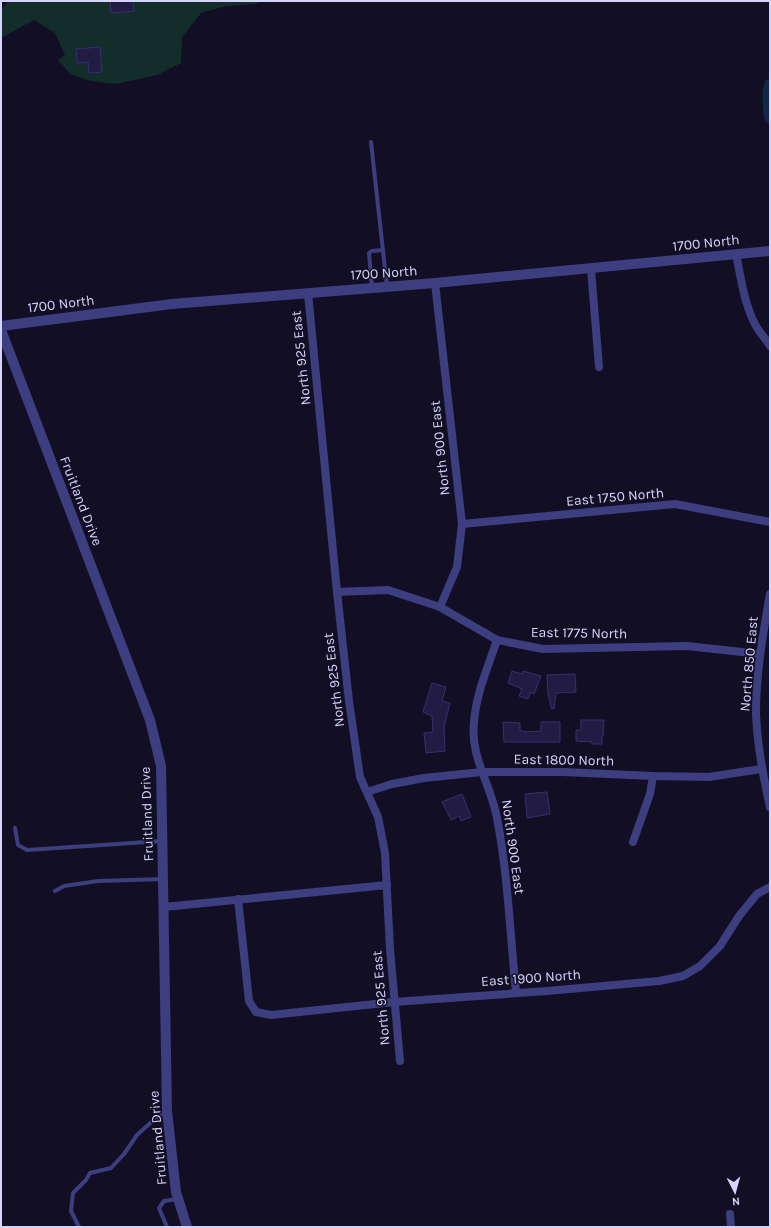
<svg xmlns="http://www.w3.org/2000/svg" width="771" height="1228" viewBox="0 0 771 1228" font-family="Karla,sans-serif">
	<style>
		.green { fill: #132d2b }
		.lines { fill: none; stroke-linecap: round; stroke-linejoin: round }
		.canal { stroke: #102847; stroke-width: 11 }
		.building { fill: #221c44; stroke: #382f6e }
		.service { stroke: #3d3e80; stroke-width: 4 }
		.minor { stroke: #3d3e80; stroke-width: 8 }
		.tertiary { stroke: #3d3e80; stroke-width: 10 }
		.labels { text-anchor: middle; dominant-baseline: central; stroke-width: 3; stroke-linejoin: round; paint-order: stroke }
		.street-label { font-size: 14px; fill: #d6d4fd; stroke: #120f24 }
	</style>
	<rect width="100%" height="100%" fill="#120f24"/>
	<path class="green" d="M8 1H261L256 4 226 6 201 13 182 37 181 63 157 75 116 84 91 81 70 74 58 60 65 55 55 33 34 20 1 38V8L4 7Z"/>
	<g class="lines">
		<path class="canal" d="M770 84C766 94 768 107 770 118"/>
	</g>
	<g class="building">
		<path d="M110 1H133L134 11 111 13Z"/>
		<path d="M100 47 102 72 89 73 88 62 77 63 76 49Z"/>
		<path d="M512 671 522 674 523 671 541 676 534 694 531 692 528 699 519 696 522 689 508 683Z"/>
		<path d="M575 674 576 692 556 693 554 709 551 708 548 693 547 675Z"/>
		<path d="M432 683 446 687 442 701 450 703 444 727 445 751 426 753 424 733 433 732 432 716 423 712Z"/>
		<path d="M581 720H604L603 736H602V744H592V742L576 741V730H581Z"/>
		<path d="M503 722 520 723V731H525V732L541 731V722H560V742H504Z"/>
		<path d="M547 792 550 814 527 818 525 794Z"/>
		<path d="M462 794 471 817 461 821 459 816 451 820 442 802Z"/>
	</g>
	<g class="lines">
		<g class="service">
			<path d="M371 142 387 287"/>
			<path d="M372 288 369 253 372 251 383 250"/>
			<path d="M15 828 18 845 27 850 162 841"/>
			<path d="M55 891 64 886 98 881 163 879"/>
			<path d="M79 1227 71 1211 73 1193 86 1180 90 1173 111 1168 124 1154 137 1135 157 1117 167 1111"/>
			<path d="M167 1227 159 1208 164 1201 178 1199"/>
		</g>
		<g class="minor">
			<path d="M736 254C741 278 744 304 756 326 760 333 766 339 770 346"/>
			<path d="M591 269 599 367"/>
			<path d="M435 283 462 524 457 567 440 607"/>
			<path d="M308 293 337 592 349 701 360 777 378 817 385 853 390 949 400 1061"/>
			<path d="M462 524 675 504 770 522"/>
			<path d="M337 592 388 590 440 607 497 640 543 649 687 646 760 654"/>
			<path d="M770 594C763 633 756 673 756 713 757 745 763 776 770 807"/>
			<path d="M497 640C488 667 476 694 474 722 470 758 491 784 497 818 508 875 510 934 516 992"/>
			<path d="M367 792 392 784 424 778 482 772H563L653 776 709 777 761 769"/>
			<path d="M633 842 650 794 653 776"/>
			<path d="M238 899 249 1001 256 1012 271 1015 394 1002 547 991 659 981 683 976 700 966 720 946 739 916 757 894 770 887"/>
			<path d="M164 907 387 885"/>
			<path d="M730 1214 731 1227"/>
		</g>
		<g class="tertiary">
			<path d="M1 326 172 304 435 283 770 251"/>
			<path d="M1 330 150 720 161 766 167 1111 176 1192 187 1227"/>
		</g>
	</g>
	<g class="labels">
		<g class="street-label">
			<text transform="translate(706 243) rotate(-6)">1700 North</text>
			<text transform="translate(384 273) rotate(-4)">1700 North</text>
			<text transform="translate(61 304) rotate(-7)">1700 North</text>
			<text transform="translate(301 358) rotate(-96)">North 925 East</text>
			<text transform="translate(440 448) rotate(-96)">North 900 East</text>
			<text transform="translate(615 497) rotate(-5)">East 1750 North</text>
			<text transform="translate(81 501) rotate(69)">Fruitland Drive</text>
			<text transform="translate(579 633) rotate(1)">East 1775 North</text>
			<text transform="translate(749 664) rotate(-85)">North 850 East</text>
			<text transform="translate(334 680) rotate(-97)">North 925 East</text>
			<text transform="translate(564 760) rotate(1)">East 1800 North</text>
			<text transform="translate(147 814) rotate(-92)">Fruitland Drive</text>
			<text transform="translate(513 847) rotate(82)">North 900 East</text>
			<text transform="translate(531 978) rotate(-4)">East 1900 North</text>
			<text transform="translate(381 998) rotate(-95)">North 925 East</text>
			<text transform="translate(158 1138) rotate(-95)">Fruitland Drive</text>
		</g>
	</g>
	<rect width="771" height="1228" fill="none" stroke="#d6d4fd" stroke-width="4"/>
	<g transform="translate(735 1192) rotate(174)" stroke="#120f24" stroke-width="3" paint-order="stroke">
	<path d="M0-3L7 15L0 10L-7 15Z" fill="#d6d4fd"/>
	<text y="-6" font-size="11" font-weight="bold" text-anchor="middle" fill="#d6d4fd">N</text>
	</g>
</svg>
